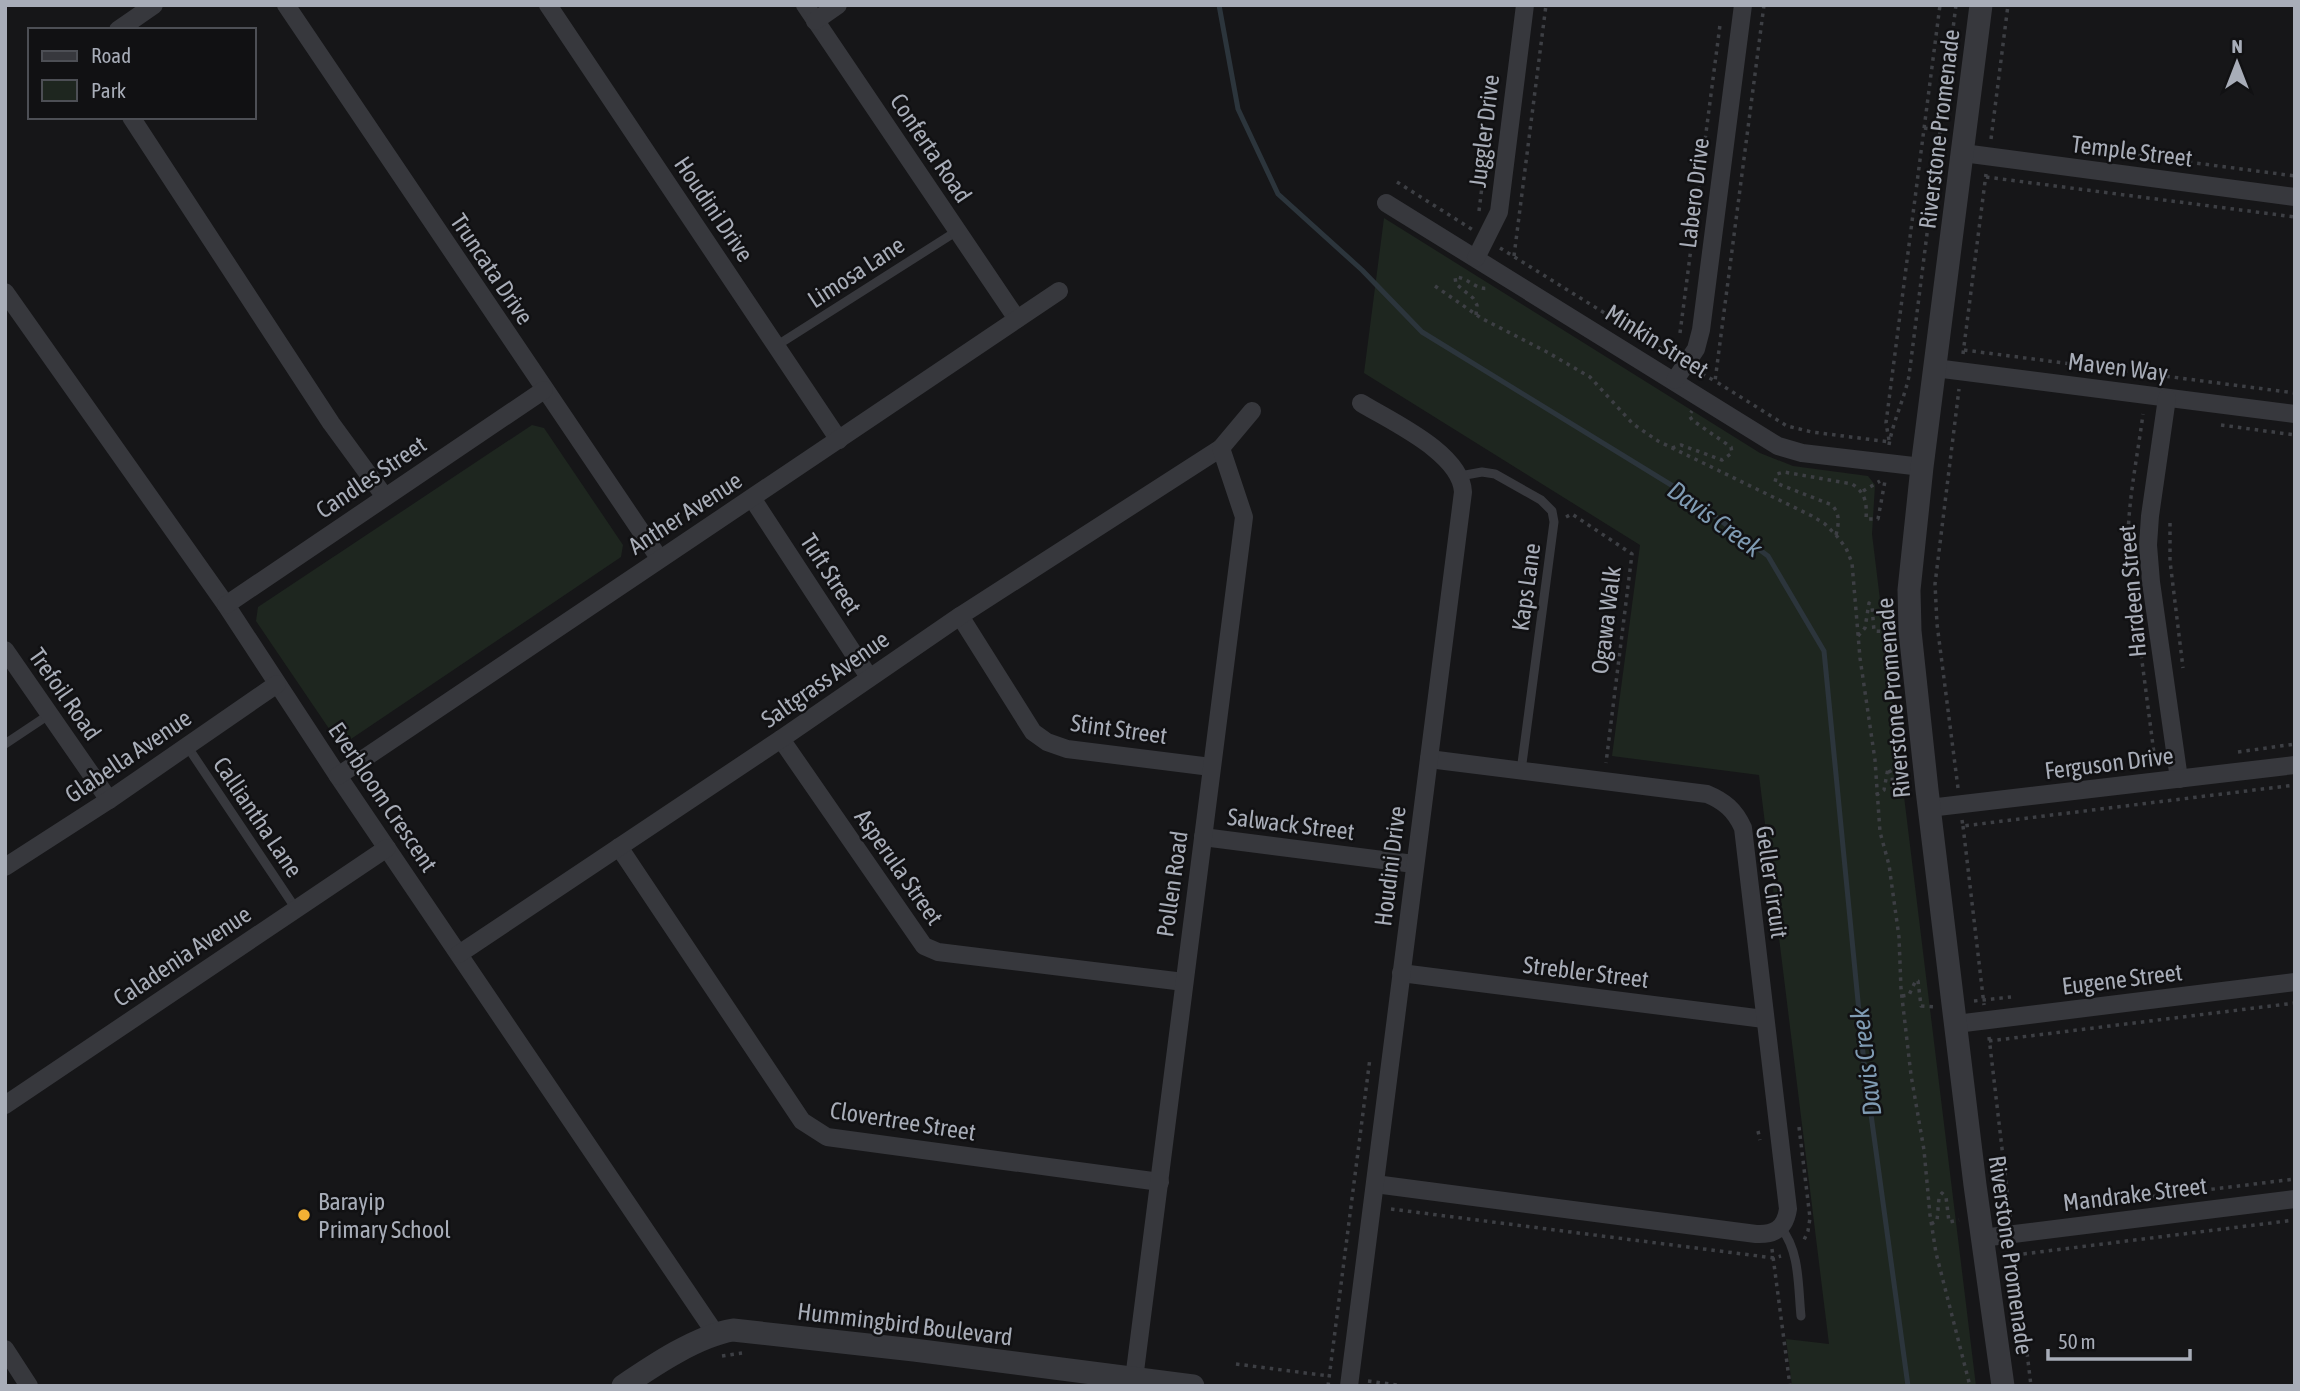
<svg xmlns="http://www.w3.org/2000/svg" width="2300" height="1391" viewBox="0 0 2300 1391" font-family="'Asap Condensed',sans-serif">
	<style>
		.green { fill: #1e261f }
		.lines { fill: none; stroke-linecap: round; stroke-linejoin: round }
		.stream { stroke: #2c353c; stroke-width: 5 }
		.path { stroke: #3d3f44; stroke-width: 3.5; stroke-dasharray: 3.5 5; stroke-linecap: butt }
		.service { stroke: #37383d; stroke-width: 9 }
		.minor { stroke: #37383d; stroke-width: 18 }
		.tertiary { stroke: #37383d; stroke-width: 23 }
		.poi-dot { fill: #f2b134; stroke: #111113; stroke-width: 2.5 }
		.labels { text-anchor: middle; dominant-baseline: central; stroke-width: 5; stroke-linejoin: round; paint-order: stroke }
		.street-label { font-size: 24px; fill: #a8adb8; stroke: #111113 }
		.poi-label { font-size: 24px; fill: #a8adb8; stroke: #111113; text-anchor: start }
		.water-label { font-size: 26px; font-style: italic; fill: #7f9bb3; stroke: #111113 }
	</style>
	<rect width="100%" height="100%" fill="#161618"/>
	<g class="green">
		<path d="M1384 218 1760 453 1793 466 1868 476 1875 485 1872 534 1976 1386H1792L1786 1339 1829 1344 1759 775 1612 756 1640 545 1364 373Z"/>
		<path d="M532 425 544 428 623 545 621 557 348 741 336 739 256 621 258 607Z"/>
	</g>
	<g class="lines">
		<path class="stream" d="M1219 5 1238 109 1278 194 1362 270 1422 332 1681 491 1768 556 1824 651 1864 1063 1908 1386"/>
		<g class="path">
			<path d="M1764 5 1715 381 1787 426 1812 432 1890 442"/>
			<path d="M1924 128 1942 130"/>
			<path d="M1991 139 2008 5"/>
			<path d="M2096 150 2295 176"/>
			<path d="M1986 177 2295 217"/>
			<path d="M1397 182 1473 230"/>
			<path d="M1479 211 1487 146"/>
			<path d="M1500 248 1672 355"/>
			<path d="M1514 256 1546 5"/>
			<path d="M1435 286 1481 318 1547 352 1590 377 1633 424 1658 441 1812 516 1825 524 1836 535 1846 548 1852 563 1860 658 1875 760 1880 832 1889 865 1899 937 1901 989 1911 1075 1924 1150 1930 1215 1936 1253 1970 1386"/>
			<path d="M1476 315 1477 305 1473 298 1456 284 1455 277C1468 277 1476 291 1489 288"/>
			<path d="M1680 333 1720 25"/>
			<path d="M1964 350 2295 393"/>
			<path d="M1963 354 1986 174"/>
			<path d="M1702 374 1715 381"/>
			<path d="M2221 425 2295 435"/>
			<path d="M1889 440 1886 423 1940 5"/>
			<path d="M1889 445C1893 421 1904 400 1909 376L1956 5"/>
			<path d="M1672 448 1681 445 1722 460 1732 453 1731 447 1692 420 1689 415 1692 411"/>
			<path d="M1863 491 1880 481"/>
			<path d="M1566 517 1572 514 1632 554 1606 763"/>
			<path d="M2170 523V561L2183 668"/>
			<path d="M1836 535C1839 523 1840 514 1832 505L1781 485 1775 482 1777 474 1784 472 1852 484C1866 493 1867 504 1866 519H1878L1885 481"/>
			<path d="M2130 575C2123 522 2136 468 2143 414"/>
			<path d="M1858 636 1865 628 1869 603 1872 606 1874 631 1891 632"/>
			<path d="M2139 638 2155 761"/>
			<path d="M2238 752 2295 744"/>
			<path d="M1958 788 1937 624 1935 584 1959 389"/>
			<path d="M1876 795 1884 790 1888 768 1892 775 1893 788 1899 793H1907"/>
			<path d="M1962 820 1963 826 2295 785"/>
			<path d="M1963 826 1984 1005"/>
			<path d="M1902 996 1909 995 1916 980 1918 981 1921 1006 1935 1007"/>
			<path d="M1974 1001 2011 997"/>
			<path d="M1989 1037 2010 1217"/>
			<path d="M1989 1041 2295 1003"/>
			<path d="M1799 1127 1810 1218 1808 1231 1804 1240"/>
			<path d="M1758 1131 1760 1140"/>
			<path d="M2068 1207 2295 1179"/>
			<path d="M1391 1209 1774 1258 1781 1256"/>
			<path d="M1931 1224 1937 1221 1939 1198 1942 1193 1946 1197 1949 1222 1959 1220"/>
			<path d="M1772 1249 1790 1386"/>
			<path d="M2015 1252 2031 1386"/>
			<path d="M2015 1255 2295 1220"/>
			<path d="M722 1356 742 1353"/>
			<path d="M1236 1364 1329 1376"/>
			<path d="M1368 1381 1404 1386"/>
			<path d="M1328 1386 1370 1058"/>
		</g>
		<g class="service">
			<path d="M776 346 957 231"/>
			<path d="M1460 476 1482 472 1495 474 1541 500 1552 511 1554 522 1521 771"/>
			<path d="M5 744 50 714"/>
			<path d="M187 746 296 909"/>
			<path d="M1781 1228C1800 1251 1798 1287 1801 1316"/>
		</g>
		<g class="minor">
			<path d="M286 5 659 558"/>
			<path d="M548 5 839 440"/>
			<path d="M805 5 1017 319"/>
			<path d="M815 21 838 5"/>
			<path d="M118 30 154 5"/>
			<path d="M131 117 331 423 385 497"/>
			<path d="M1963 153 2295 197"/>
			<path d="M1386 203 1778 446 1802 453 1922 467"/>
			<path d="M1476 258 1499 212 1525 5"/>
			<path d="M5 292 226 605 338 776 715 1333"/>
			<path d="M1935 368 2295 414"/>
			<path d="M1675 380 1696 349 1701 330 1743 5"/>
			<path d="M2167 398 2150 516 2148 545 2151 582 2179 779"/>
			<path d="M752 498 869 677"/>
			<path d="M226 605 544 390"/>
			<path d="M960 616 1033 732 1047 742 1067 749 1211 767"/>
			<path d="M5 650 109 800"/>
			<path d="M781 739 924 946 938 952 1184 982"/>
			<path d="M338 776 1059 291"/>
			<path d="M1929 808 2295 765"/>
			<path d="M1203 837 1414 864"/>
			<path d="M619 847 802 1121 827 1137 1160 1182"/>
			<path d="M5 867 109 800 277 684"/>
			<path d="M459 954 781 739 960 616 1221 448"/>
			<path d="M1401 973 1764 1019"/>
			<path d="M1956 1024 2295 982"/>
			<path d="M5 1105 387 848"/>
			<path d="M1375 1184 1756 1234C1774 1235 1785 1229 1788 1209L1743 828C1735 810 1724 801 1707 794L1429 759"/>
			<path d="M1982 1238 2295 1199"/>
			<path d="M5 1349 29 1386"/>
			<path d="M1134 1379 1244 517 1221 448 1252 411"/>
			<path d="M1349 1386 1463 492C1461 453 1392 422 1361 403"/>
		</g>
		<g class="tertiary">
			<path d="M1981 5 1922 467 1909 590 1910 631 1927 790 1975 1185 2003 1386"/>
			<path d="M623 1386C654 1365 697 1336 733 1330L914 1350 1193 1386"/>
		</g>
	</g>
	<circle class="poi-dot" cx="304" cy="1215" r="7"/>
	<g class="labels">
		<g class="street-label">
			<text transform="translate(1939 129) rotate(-83)">Riverstone Promenade</text>
			<text transform="translate(1484 131) rotate(-83)">Juggler Drive</text>
			<text transform="translate(931 148) rotate(56)">Conferta Road</text>
			<text transform="translate(2132 151) rotate(7)">Temple Street</text>
			<text transform="translate(1694 193) rotate(-83)">Labero Drive</text>
			<text transform="translate(714 209) rotate(56)">Houdini Drive</text>
			<text transform="translate(492 269) rotate(56)">Truncata Drive</text>
			<text transform="translate(856 272) rotate(-33)">Limosa Lane</text>
			<text transform="translate(1657 341) rotate(32)">Minkin Street</text>
			<text transform="translate(2118 367) rotate(7)">Maven Way</text>
			<text transform="translate(371 477) rotate(-34)">Candles Street</text>
			<text transform="translate(685 513) rotate(-33)">Anther Avenue</text>
			<text transform="translate(831 574) rotate(57)">Tuft Street</text>
			<text transform="translate(1526 587) rotate(-82)">Kaps Lane</text>
			<text transform="translate(2132 591) rotate(-95)">Hardeen Street</text>
			<text transform="translate(1606 620) rotate(-83)">Ogawa Walk</text>
			<text transform="translate(825 679) rotate(-35)">Saltgrass Avenue</text>
			<text transform="translate(65 694) rotate(55)">Trefoil Road</text>
			<text transform="translate(1893 698) rotate(-95)">Riverstone Promenade</text>
			<text transform="translate(1119 729) rotate(8)">Stint Street</text>
			<text transform="translate(128 756) rotate(-34)">Glabella Avenue</text>
			<text transform="translate(2109 763) rotate(-7)">Ferguson Drive</text>
			<text transform="translate(383 797) rotate(56)">Everbloom Crescent</text>
			<text transform="translate(258 817) rotate(56)">Calliantha Lane</text>
			<text transform="translate(1291 824) rotate(7)">Salwack Street</text>
			<text transform="translate(1390 866) rotate(-83)">Houdini Drive</text>
			<text transform="translate(899 867) rotate(55)">Asperula Street</text>
			<text transform="translate(1772 882) rotate(82)">Geller Circuit</text>
			<text transform="translate(1172 884) rotate(-82)">Pollen Road</text>
			<text transform="translate(182 956) rotate(-34)">Caladenia Avenue</text>
			<text transform="translate(1586 972) rotate(7)">Strebler Street</text>
			<text transform="translate(2122 979) rotate(-7)">Eugene Street</text>
			<text transform="translate(903 1121) rotate(9)">Clovertree Street</text>
			<text transform="translate(2135 1194) rotate(-7)">Mandrake Street</text>
			<text transform="translate(2011 1255) rotate(82)">Riverstone Promenade</text>
			<text transform="translate(905 1324) rotate(7)">Hummingbird Boulevard</text>
		</g>
		<g class="poi-label">
			<text x="318" y="1201">Barayip<tspan x="318" dy="28">Primary School</tspan></text>
		</g>
		<g class="water-label">
			<text transform="translate(1715 519) rotate(36)">Davis Creek</text>
			<text transform="translate(1866 1062) rotate(-97)">Davis Creek</text>
		</g>
	</g>
	<rect width="2300" height="1391" fill="none" stroke="#a8adb8" stroke-width="14"/>
	<rect x="28" y="28" width="228" height="91" fill="#111113" stroke="#4d4f55" stroke-width="2"/>
	<rect x="42" y="51" width="35" height="10" fill="#37383d" stroke="#4d4f55" stroke-width="2"/>
	<text x="91" y="63" font-size="21" fill="#a8adb8">Road</text>
	<rect x="42" y="80" width="35" height="21" fill="#1e261f" stroke="#4d4f55" stroke-width="2"/>
	<text x="91" y="98" font-size="21" fill="#a8adb8">Park</text>
	<g transform="translate(2237 63)" stroke="#111113" stroke-width="5" paint-order="stroke">
	<path d="M0-5L12 26L0 18L-12 26Z" fill="#a8adb8"/>
	<text y="-10" font-size="19" font-weight="bold" text-anchor="middle" fill="#a8adb8">N</text>
	</g>
	<path d="M2048 1349v10h142v-10" fill="none" stroke="#a8adb8" stroke-width="3.5"/>
	<text x="2058" y="1349" font-size="21" fill="#a8adb8" stroke="#111113" stroke-width="5" paint-order="stroke">50 m</text>
</svg>
